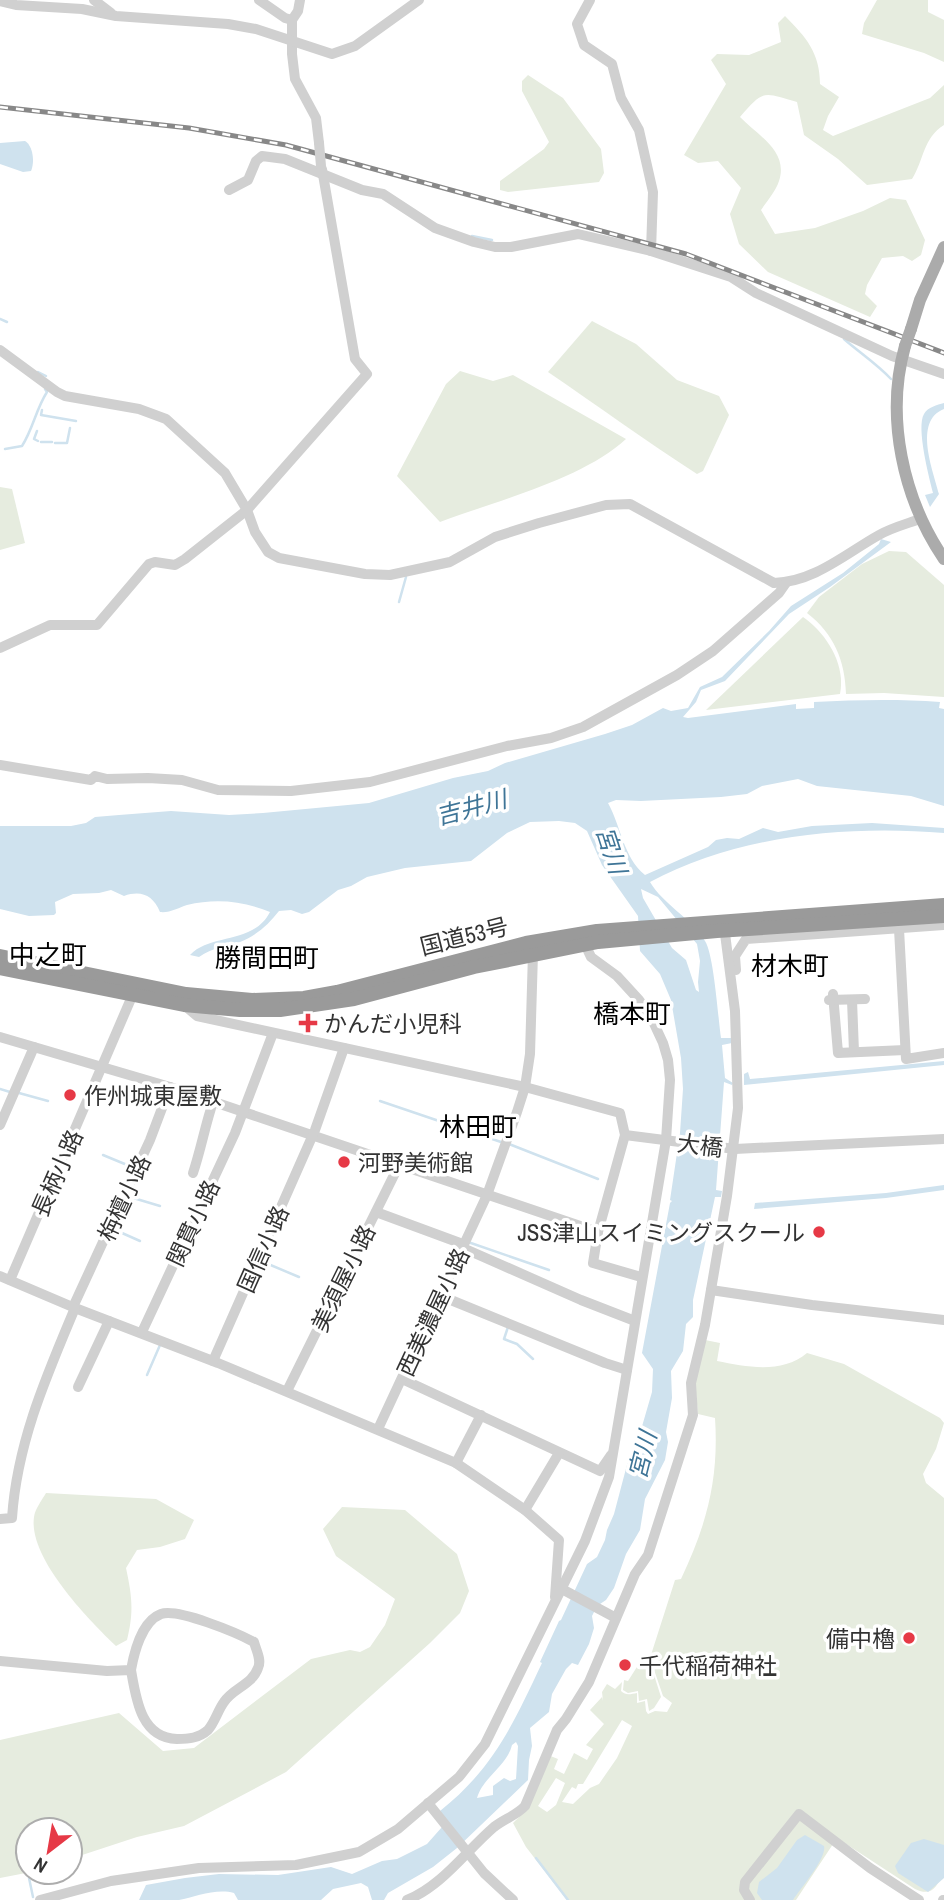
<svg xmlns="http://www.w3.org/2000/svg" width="944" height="1900" viewBox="0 0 944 1900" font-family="'Archivo Narrow','Noto Sans JP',sans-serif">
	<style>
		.green { fill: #e6ecdf; fill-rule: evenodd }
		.water { fill: #cfe2ee; fill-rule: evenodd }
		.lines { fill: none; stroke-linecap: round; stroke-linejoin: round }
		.stream { stroke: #cfe2ee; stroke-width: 2.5 }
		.minor { stroke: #d0d0d0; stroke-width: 10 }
		.major { stroke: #ababab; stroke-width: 12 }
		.highway { stroke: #9a9a9a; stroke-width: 14 }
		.rail-casing { stroke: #888; stroke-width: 5 }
		.rail { stroke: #fff; stroke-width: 2.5; stroke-dasharray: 8; stroke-linecap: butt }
		.minor-bridge { stroke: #d0d0d0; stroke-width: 10 }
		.major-bridge { stroke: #ababab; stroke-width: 12 }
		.poi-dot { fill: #e63946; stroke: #fff; stroke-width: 2.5 }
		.labels { text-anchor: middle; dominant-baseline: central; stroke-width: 7; stroke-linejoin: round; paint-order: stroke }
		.street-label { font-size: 23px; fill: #333; stroke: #fff }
		.poi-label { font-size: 23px; fill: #333; stroke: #fff; text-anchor: start }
		.water-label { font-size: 24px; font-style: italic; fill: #3f7597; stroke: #fff }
		.quarter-label { font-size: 26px; fill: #000; stroke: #fff }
	</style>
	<rect width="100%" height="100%" fill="#fff"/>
	<g class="green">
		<path d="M877 0H928V12L944 20V62L924 53 862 34 864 23Z"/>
		<path d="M785 16C806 37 820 53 820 84L839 97 828 116 823 130 833 136 930 98 944 85V125C923 138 924 160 912 179L867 185 838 159 804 135 797 102C763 92 764 89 740 117 757 135 789 151 779 181 776 191 767 201 761 210L775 234 815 228 863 211 890 198 906 200 925 240 921 255 912 261 903 256 882 258 867 285 865 294 877 306 870 317 768 272 739 244 730 214 741 188 718 161 698 163 684 155 726 84 711 60 717 54 749 55 781 42 778 23Z"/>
		<path d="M528 75 563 98 601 149 604 173 599 182 508 192 500 190V181L544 149 549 142 522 91V81Z"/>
		<path d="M592 321 636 344 677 380 719 396 729 415 703 471 697 474C646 441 598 406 548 372Z"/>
		<path d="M460 371 493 381 513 375 626 439C583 479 496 501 440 522L397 476 446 384Z"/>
		<path d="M0 487 12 489 25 543 0 550Z"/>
		<path d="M889 551 906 552 944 585V697L884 693 846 694C845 660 834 634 807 613L819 597 862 564Z"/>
		<path d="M803 617C826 633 846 664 840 694L706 710Z"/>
		<path d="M705 1340 720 1343 717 1361C747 1367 782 1374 807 1353L844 1364 940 1418 944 1423 936 1449 923 1474 926 1483 944 1498V1873C936 1887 932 1897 915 1889L837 1838 796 1900H567L526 1847 513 1823 527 1809 548 1755 558 1759 554 1769 564 1774 574 1753 587 1760 593 1749 586 1745 604 1724 590 1710 602 1697 603 1701 602 1692 607 1684 615 1689 622 1682 621 1691C626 1696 631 1694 637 1693V1703L645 1701 646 1711 648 1714 655 1711 667 1712 672 1703 663 1696 650 1658 675 1580 681 1579C707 1524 719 1479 715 1418L698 1414 695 1383ZM622 1720 632 1726 617 1758 599 1784 590 1788 573 1804 562 1802 572 1787 576 1789 578 1784H583ZM556 1778 565 1783 556 1805 547 1812 538 1806Z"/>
		<path d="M46 1493 156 1499 194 1520 185 1539 160 1547 137 1550 126 1568C132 1596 134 1612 127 1640L116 1646C89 1620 28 1558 34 1517 35 1509 42 1500 46 1493Z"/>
		<path d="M342 1507 405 1510 457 1554 469 1591 460 1613 430 1643 286 1772 184 1826 137 1837 70 1859V1830H28V1872H31L0 1878V1740L119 1713 163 1751 194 1748 311 1659 350 1650 360 1652 370 1647 385 1625 395 1599 336 1556 323 1529Z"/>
		<path d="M642 1659 647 1661 649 1659 661 1697 654 1708 649 1711 647 1699 639 1701 638 1691 628 1693 623 1690 624 1680 628 1681Z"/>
	</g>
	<g class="water">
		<path d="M25 141C33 146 35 162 31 171L23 172 0 164V143Z"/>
		<path d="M944 403V409C913 421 933 470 939 494L930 507 925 495 933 493C929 477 916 427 924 414 928 407 937 405 944 403Z"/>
		<path d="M881 539 891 542 830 587 789 614 725 681 701 690 696 702 683 717 688 718 796 704V709L814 708V702C856 700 897 699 940 702L939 708 944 709V806L911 796 817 786 798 779 762 786 747 794 721 797 641 801 616 800 608 803C621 826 623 857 645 875L708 847 716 840 727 838 739 839 763 828 778 832 812 826 872 823 944 828V833C847 825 737 835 650 882 663 904 691 918 705 941 714 955 718 1018 721 1038H732V1043L722 1045 725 1078 733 1083 732 1085 724 1082 716 1190 722 1191 721 1197H715L693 1300V1317L686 1324 683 1351 671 1371 672 1398 666 1432 668 1442 665 1460 645 1499 640 1530 626 1554 614 1588 606 1600 597 1606 592 1616 594 1628 589 1644 578 1665 572 1663 566 1669 552 1694 549 1712 530 1728 532 1746 529 1760 528 1780 457 1848 433 1867 388 1893 384 1900H372L368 1887 361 1883 333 1889 321 1900H238L234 1893C216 1888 195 1897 179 1900 167 1900 152 1900 139 1900L146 1885 185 1878 219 1874 278 1875 331 1867 352 1874 382 1861 397 1859 427 1844 442 1827 440 1811C494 1768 513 1724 542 1663L540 1662 559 1621 561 1620 587 1564 597 1557 605 1540 607 1530 614 1514 628 1461 636 1447 652 1392 653 1369 642 1353 670 1203 672 1201 670 1200 680 1133 683 1089 681 1058 671 1000 660 974 640 951 638 916 602 865 587 831 575 823 559 821 530 822 507 833 471 861 405 868 367 877 351 886 338 890 309 912 302 914 291 910 279 911C269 924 256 936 240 942 225 947 213 947 199 957L190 955C211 933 253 945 270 912 243 901 216 898 187 905 178 908 170 913 160 912 153 895 141 890 124 896L111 890 99 893 73 894 55 902 56 913 54 915 29 916 0 909V826H71L86 823 95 817 119 815 171 811 229 815 263 813 369 803 453 778 488 771 505 763 605 734 632 725 663 708 671 711 688 708 700 687 722 677 769 631 791 606 843 573 879 544ZM641 889 658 897 697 944 700 961 698 982 699 992 696 990 686 960 672 948 643 898ZM516 1742 518 1746 516 1779 510 1781 504 1778 493 1786V1795L477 1798C483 1777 507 1766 512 1745Z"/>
		<path d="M944 1061V1065L744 1085V1074L748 1072 750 1079Z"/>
		<path d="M944 1185V1190L886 1198 754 1209 755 1203 886 1193Z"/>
		<path d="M805 1835 824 1846C827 1858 801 1888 793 1900H762L757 1893 759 1882 777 1868 797 1840Z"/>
		<path d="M924 1839 944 1845V1878L928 1892 898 1873 895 1866 911 1843Z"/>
	</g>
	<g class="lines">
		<g class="stream">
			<path d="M472 236 492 240"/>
			<path d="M0 319 7 322"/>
			<path d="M844 339C860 353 877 364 891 379"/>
			<path d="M38 372 46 376"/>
			<path d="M42 410 41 415 76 421"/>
			<path d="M37 431 34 439 38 441"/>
			<path d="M41 442H52"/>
			<path d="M55 443H67L70 428"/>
			<path d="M5 449 22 446C33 429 36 409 47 392L45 389"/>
			<path d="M399 602 406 577"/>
			<path d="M0 1089 10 1092"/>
			<path d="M19 1093 48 1101"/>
			<path d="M380 1101 501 1142"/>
			<path d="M509 1144 598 1179"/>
			<path d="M103 1155 132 1167"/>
			<path d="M130 1197 160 1206"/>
			<path d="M113 1229 140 1241"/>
			<path d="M468 1242 549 1270"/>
			<path d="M261 1261 299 1277"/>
			<path d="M508 1327 504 1339 517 1344 533 1359"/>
			<path d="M147 1375 160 1345"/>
			<path d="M536 1858 568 1900"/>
			<path d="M29 1878 33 1897"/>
		</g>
		<g class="minor">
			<path d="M94 0 111 13"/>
			<path d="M259 0 285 18 292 20"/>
			<path d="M300 0 298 11 292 20V54L295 79 316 118 319 143"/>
			<path d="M590 0 577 24 584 45 612 64 621 98 639 130 653 192 651 251"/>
			<path d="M0 1 16 5 82 9 116 16 228 24 256 29 332 54 355 46 419 0"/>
			<path d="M229 190 248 180 256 161 262 156 285 159 362 190 383 194 435 228 474 242 495 247H511L578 234 651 251 731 277 756 293 892 356 944 374"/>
			<path d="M0 350 57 392 65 396 139 409 166 419 225 473 247 510 255 532 268 552 279 558 365 574 390 575 450 562 495 537 539 523 606 505 630 504 774 583C814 582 845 554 879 535 891 528 906 524 920 519"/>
			<path d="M0 648 50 625H97L149 564 155 562 175 565 185 559 247 510 367 374 355 359 322 169"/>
			<path d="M0 765 91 780 95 776 107 779 148 778 182 780 218 790 291 791 370 782 507 746 551 738 583 727 677 675 713 651 779 593 786 583"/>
			<path d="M899 929 906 1059 944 1053"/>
			<path d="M736 970 735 956 746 939 944 925"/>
			<path d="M833 994 838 1053 905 1050"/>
			<path d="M829 1000 865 999"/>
			<path d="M852 1000 854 1052"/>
			<path d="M184 1005 197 1016 525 1087 620 1113 625 1135 598 1232 593 1263 641 1277"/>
			<path d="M0 1037 170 1087 598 1232"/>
			<path d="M0 1125 34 1047"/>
			<path d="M625 1135 735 1149 944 1139"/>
			<path d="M193 1173C201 1149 205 1126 213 1102"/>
			<path d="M376 1212 460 1243 463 1248 581 1300 635 1321"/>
			<path d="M0 1276 75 1308 218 1363 456 1463 525 1510 559 1540 555 1597"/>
			<path d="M10 1280 133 994"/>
			<path d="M711 1290 812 1305 944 1320"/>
			<path d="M441 1296 605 1363 627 1370"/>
			<path d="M73 1307 150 1140 170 1087"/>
			<path d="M142 1332 235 1133 273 1033"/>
			<path d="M213 1361 315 1130 344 1048"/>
			<path d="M402 1379 600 1471 611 1455"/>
			<path d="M78 1387 109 1321"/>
			<path d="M287 1391 399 1165"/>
			<path d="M378 1429 487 1195 517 1112 525 1087 530 1054 533 953"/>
			<path d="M456 1463 481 1415"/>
			<path d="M525 1510 559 1453"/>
			<path d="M0 1519 12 1518C17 1443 46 1377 75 1308"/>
			<path d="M560 1588 616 1618"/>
			<path d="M0 1661 107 1671 131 1670C134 1653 142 1621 161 1614 178 1608 237 1633 254 1642 256 1650 262 1660 258 1668 252 1685 233 1688 224 1702 218 1710 215 1722 208 1730 199 1738 189 1739 177 1739 141 1738 136 1699 131 1670"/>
			<path d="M428 1803 484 1873 513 1900"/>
			<path d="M40 1900 111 1881 199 1868 296 1865 359 1852 398 1829 459 1777 485 1744 585 1541 609 1477 666 1140 670 1080 668 1060 663 1043 650 1015 639 1000 617 976 591 957 583 940"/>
			<path d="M407 1900C442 1886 466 1851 494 1827 504 1819 517 1815 525 1806L557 1730 566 1719 589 1682 635 1574 648 1555 693 1415 691 1383 705 1325 727 1196 738 1108 735 1011 724 926"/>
			<path d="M750 1900 744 1890 745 1882 799 1814 870 1868 919 1900"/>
			<path d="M943 1900H944"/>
		</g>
		<g class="major">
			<path d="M911 329 920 300 944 247"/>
			<path d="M905 346C885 417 903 499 944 559"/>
		</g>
		<g class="highway">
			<path d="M0 956 186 994 252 1000 304 998 337 992 526 943 597 931 944 905"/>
			<path d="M0 968 184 1005 240 1010H280L354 999 474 967 598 942 717 931 944 916"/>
		</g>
		<defs>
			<path id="rail" d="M0 107 189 128 286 145 686 254 944 353"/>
		</defs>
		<use href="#rail" class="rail-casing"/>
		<use href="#rail" class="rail"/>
		<path class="minor-bridge" d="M319 143 321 166"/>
		<path class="major-bridge" d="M905 346 911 329"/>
	</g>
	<g class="poi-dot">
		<path d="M304.5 1012.5h7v7h7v7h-7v7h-7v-7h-7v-7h7z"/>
		<circle cx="70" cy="1095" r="7"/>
		<circle cx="344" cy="1162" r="7"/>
		<circle cx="819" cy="1232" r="7"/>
		<circle cx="909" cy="1638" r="7"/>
		<circle cx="625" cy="1665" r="7"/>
	</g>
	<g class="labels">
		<g class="street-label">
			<text transform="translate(464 936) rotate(-14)">国道53号</text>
			<text transform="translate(700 1145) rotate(7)">大橋</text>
			<text transform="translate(57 1173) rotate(-66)">長柄小路</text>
			<text transform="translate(124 1198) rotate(-65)">栴檀小路</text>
			<text transform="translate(193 1223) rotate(-65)">関貫小路</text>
			<text transform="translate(263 1249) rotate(-66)">国信小路</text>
			<text transform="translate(343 1278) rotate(-64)">美須屋小路</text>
			<text transform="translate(433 1312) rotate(-65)">西美濃屋小路</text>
		</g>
		<g class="poi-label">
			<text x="324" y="1023">かんだ小児科</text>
			<text x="84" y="1095">作州城東屋敷</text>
			<text x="358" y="1162">河野美術館</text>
			<text x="805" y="1232" text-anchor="end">JSS津山スイミングスクール</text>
			<text x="895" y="1638" text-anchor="end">備中櫓</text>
			<text x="639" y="1665">千代稲荷神社</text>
		</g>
		<g class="water-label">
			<text transform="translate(471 807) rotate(-15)">吉井川</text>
			<text transform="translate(612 850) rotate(72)">宮川</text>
			<text transform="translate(642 1455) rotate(-76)">宮川</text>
		</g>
		<g class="quarter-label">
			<text x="48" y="954">中之町</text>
			<text x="267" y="957">勝間田町</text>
			<text x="790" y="965">材木町</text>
			<text x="632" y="1013">橋本町</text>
			<text x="478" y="1126">林田町</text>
		</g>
	</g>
	<g transform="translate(49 1851) rotate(211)"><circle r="33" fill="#ffffff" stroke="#adadad" stroke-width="2"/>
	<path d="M0-5L12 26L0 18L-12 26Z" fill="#e63946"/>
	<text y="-10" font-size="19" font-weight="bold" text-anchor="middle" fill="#333333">N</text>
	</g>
</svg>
